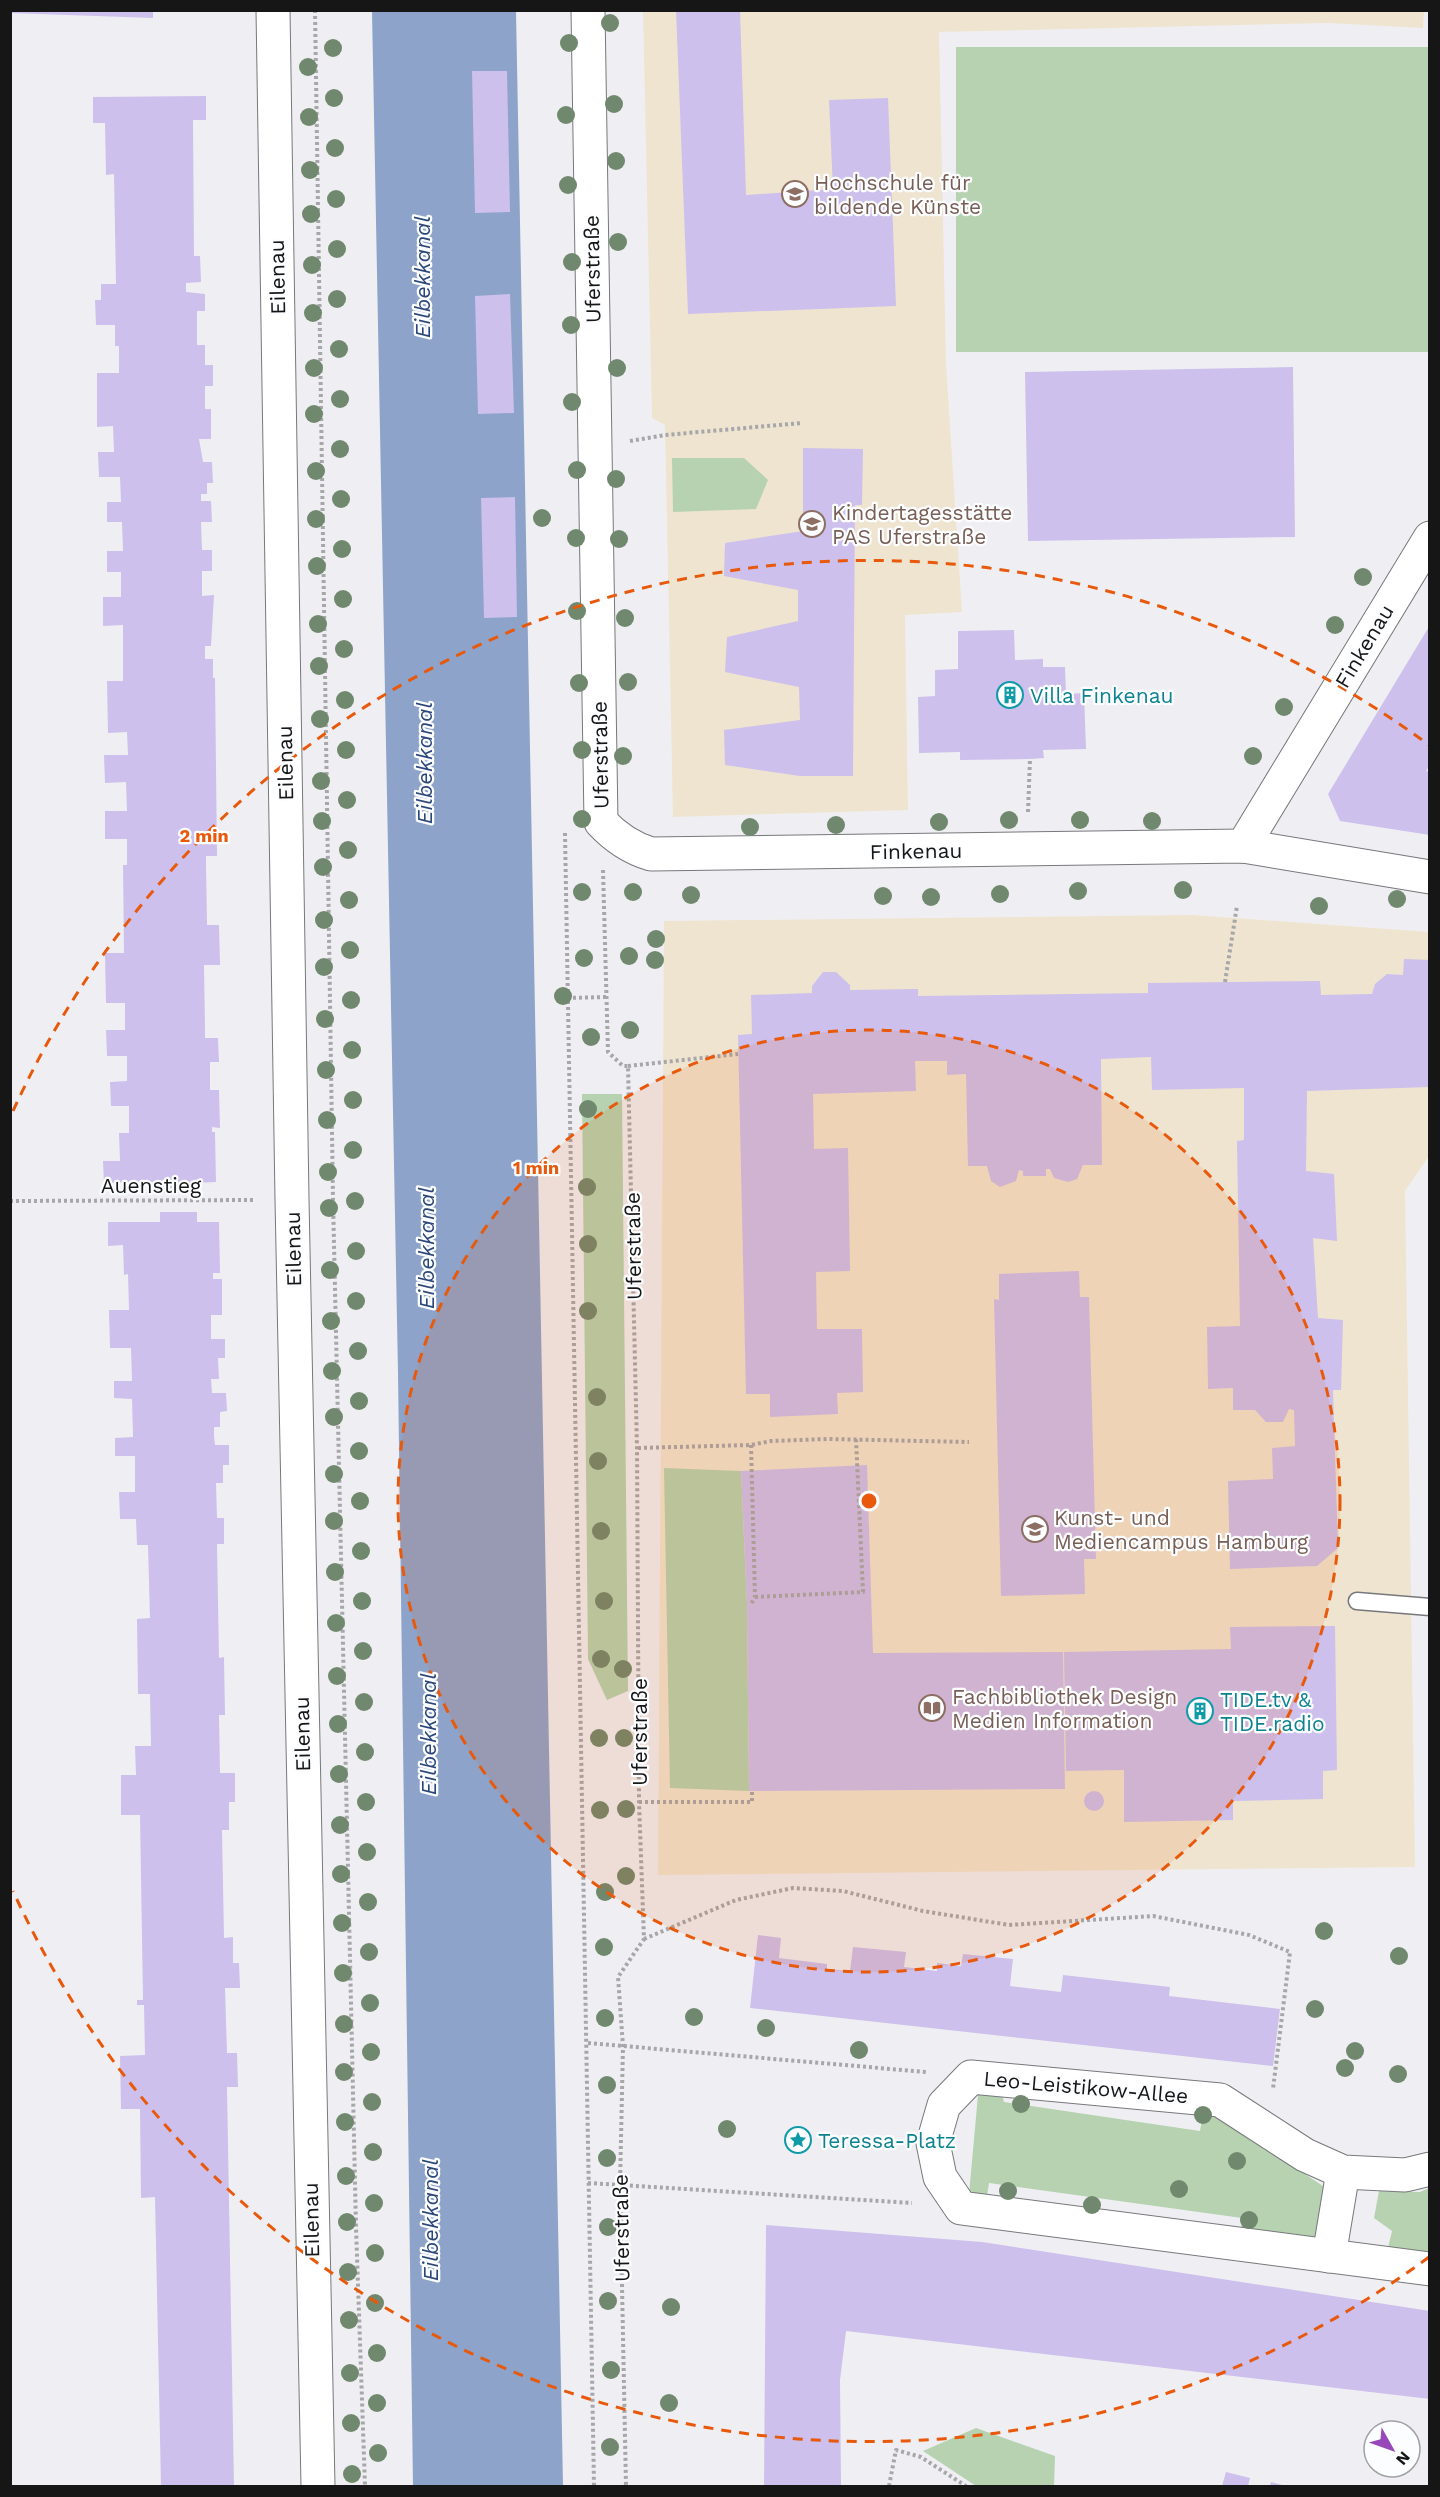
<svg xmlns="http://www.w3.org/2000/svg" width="1440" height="2497" viewBox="0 0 1440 2497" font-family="'Work Sans',sans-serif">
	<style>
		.education { fill: #efe4d0 }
		.green { fill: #b6d2b0 }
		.water { fill: #8da3ca }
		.building { fill: #cdc0ec }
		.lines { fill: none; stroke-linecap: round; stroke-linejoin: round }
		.service-casing { stroke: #77787b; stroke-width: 19 }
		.minor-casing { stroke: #77787b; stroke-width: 35 }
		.tertiary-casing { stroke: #77787b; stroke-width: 35 }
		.path { stroke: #a7a7aa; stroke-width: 4; stroke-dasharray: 3 3; stroke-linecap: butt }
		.service { stroke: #fff; stroke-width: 16 }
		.minor { stroke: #fff; stroke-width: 33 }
		.tertiary { stroke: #fff; stroke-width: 33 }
		.tree { fill: #70886d }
		.ring { fill: none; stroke: #e8590c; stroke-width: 3; stroke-dasharray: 10 8 }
		.labels { text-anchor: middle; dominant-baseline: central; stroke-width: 4.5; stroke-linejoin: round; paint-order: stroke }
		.education-label { font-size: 21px; fill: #785e54; stroke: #fcfdff; text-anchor: start }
		.street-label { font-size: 21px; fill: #161617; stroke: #fcfdff }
		.culture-label { font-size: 21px; fill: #0d838f; stroke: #fcfdff; text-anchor: start }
		.water-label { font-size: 22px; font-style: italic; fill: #2b477a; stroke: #fcfdff }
		.centre { fill: #e8590c; stroke: #fcfdff; stroke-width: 3 }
		.ring-label { font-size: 18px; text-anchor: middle; font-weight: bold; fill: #e8590c; stroke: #fcfdff; stroke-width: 4.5; stroke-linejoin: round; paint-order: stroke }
	</style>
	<rect width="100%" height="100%" fill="#efeff3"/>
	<g class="education">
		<path d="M643 11H1424L1423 28 1328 23 939 32 946 364 962 612 905 615 908 810 673 817 665 425 652 418Z"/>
		<path d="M1193 915 1429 932V1156L1405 1191 1415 1867 658 1875 664 921Z"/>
	</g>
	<g class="green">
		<rect x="956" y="47" width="473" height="305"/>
		<path d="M672 458H744L768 480 756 509 673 512Z"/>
		<path d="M582 1094H622L628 1691 607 1700 588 1659Z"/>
		<path d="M664 1468 741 1471 747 1604 749 1791 670 1788Z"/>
		<path d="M979 2084 1000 2086 1004 2102 1200 2131 1203 2114 1218 2116 1326 2188 1318 2243 1240 2233 1242 2218 989 2183 987 2196 969 2194Z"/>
		<path d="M1429 2188V2257L1388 2248 1392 2231 1374 2218 1379 2191 1420 2192Z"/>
		<path d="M976 2428 1055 2456 1054 2486H976L923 2451Z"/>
	</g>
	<path class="water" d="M372 11H516L563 2486H413L398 1373Z"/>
	<g class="building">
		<path d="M10 10H153V18L10 13Z"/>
		<path d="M676 10H740L746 195 833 189 829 100 888 98 896 306 688 314Z"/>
		<path d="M472 71H507L510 212 475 213Z"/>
		<path d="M206 96V120H193L194 256H200L201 282 186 283V292L205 294V311H197V345H205V365H213V386H205V409H211V439H199L203 462H212L213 483H207V494H201V501H211L212 522H201L202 550H212V571H202V596L214 595 211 646H205V659H213V678H215L217 856H206V864L207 925H219L220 965H204L205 1029V1038H218L219 1062H210V1090H219L220 1128 212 1127V1132H215L216 1182 193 1183V1192L154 1193V1182L104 1183 103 1161H120L119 1133H129V1106H111L110 1082 127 1081V1056H107L106 1030H125V1003H106L105 953H124L123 865H127V839H105V811H127L126 782 105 783 104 755H128L127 732 108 733 107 681H123V625L103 626V597H121V572H107V551H123L122 522H107V502H121L120 477H99L98 452H114L113 426 97 427V373H119V346H115V325H96L95 300H101V284H116L114 174 106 175 105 123H93V97Z"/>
		<path d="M510 294 514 413 478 414 475 296Z"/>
		<path d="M1293 367 1295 537 1028 541 1025 372Z"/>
		<path d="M803 448 863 449 862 505H855L853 776H800L725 765 724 730 800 720 799 687 725 672 727 637 798 621V590L724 576 725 543 803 531Z"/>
		<path d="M515 497 517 617 484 618 481 498Z"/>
		<path d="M1430 625V765L1426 771 1430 772V835L1340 821 1328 794Z"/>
		<path d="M1014 630 1015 660 1043 659V667H1065L1066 694 1084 693 1086 749 1043 750 1044 758 1030 759 960 760V752L919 753 918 697 935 696V670L958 669V631Z"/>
		<path d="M1404 959 1430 960V1087L1307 1091 1306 1171 1334 1174 1337 1241 1313 1238 1318 1318 1343 1320 1341 1390H1333L1338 1548 1317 1566 1230 1569 1228 1481 1273 1479 1272 1448 1295 1446 1294 1410 1289 1409 1283 1422H1266L1255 1410H1233V1388L1208 1389 1207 1327 1240 1326 1237 1141 1244 1140V1088L1152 1090 1151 1057 1101 1059 1102 1165H1083L1077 1179 1068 1182 1054 1178 1050 1169H1046V1176H1023V1171L1019 1170 1016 1181 1000 1187 991 1181 987 1166H968L966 1074 947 1075V1061H915L916 1091 813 1094 814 1149 848 1148 850 1271 816 1272 817 1329H862L863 1392 837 1393 838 1414 770 1417V1394H746L738 1035 752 1034 751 995 812 993V986L823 972H836L850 985V990L918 989V996L1148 993V983L1320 981 1321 995 1372 994 1375 984 1387 974 1403 975Z"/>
		<path d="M160 1212H197V1222H219L220 1273H213V1279H222V1315H211V1339H225V1358H218L219 1379H211L212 1393H226L227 1411 220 1412V1427H214V1436L215 1445H229V1465H223V1483H216L217 1518H224V1544H217L219 1658 224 1657 225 1715H219L220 1773H235V1802H229V1830H222L224 1938 233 1937V1963H239L240 1988H225L227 2053H237L238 2087H227L234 2486H161L155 2197 141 2198 140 2109H121L120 2056 145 2055 144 2005H137V2000H143L140 1815H121V1775H136L135 1746H151L150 1694H138L137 1619 150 1618 148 1545H137L136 1519H120L119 1492H135V1456H115V1438L133 1437 132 1399 114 1398V1381H132L131 1348H110L109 1310H129L128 1274 124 1275 123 1245 108 1246V1222H160Z"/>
		<path d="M1079 1271 1080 1297H1089L1096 1559H1084L1085 1594 1001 1596 994 1299 999 1300V1274Z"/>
		<path d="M867 1465 873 1653 1063 1652 1065 1789 749 1791 747 1604 741 1471Z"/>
		<path d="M1335 1626 1337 1770 1323 1771V1799L1233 1801V1820L1124 1822V1770L1066 1771 1064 1652 1231 1649 1230 1627Z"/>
		<circle cx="1094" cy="1801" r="10"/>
		<path d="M758 1935 781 1938 779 1958 827 1964V1969L850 1971 853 1947 906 1952 904 1967 937 1971V1963L961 1966 963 1954 1013 1959 1010 1986 1061 1992 1063 1975 1170 1987 1169 1996 1280 2009 1273 2066 750 2008Z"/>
		<path d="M766 2225 982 2242 1430 2311V2399L846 2331 840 2380 841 2486H764Z"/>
		<path d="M1226 2472 1250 2478 1248 2486H1222Z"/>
		<path d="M1271 2482 1286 2486H1270Z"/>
	</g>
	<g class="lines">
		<defs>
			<path id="service" d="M1357 1601 1430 1607"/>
			<g id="minor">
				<path d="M588 10 601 822C615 837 631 848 651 854L1243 846 1430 877"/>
				<path d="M1243 846 1430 538"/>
				<path d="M1430 2169 1405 2175 1343 2172 1305 2155 1220 2100 971 2077 944 2105 933 2143 940 2177 961 2208 1430 2269"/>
				<path d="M1329 2256 1343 2172"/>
			</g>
			<path id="tertiary" d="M273 10 292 1199 318 2486"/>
		</defs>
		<use href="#service" class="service-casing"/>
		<use href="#minor" class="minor-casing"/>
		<use href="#tertiary" class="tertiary-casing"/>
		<g class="path">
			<path d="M315 10 333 1199 356 2227 365 2486"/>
			<path d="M630 441 665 435 802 423"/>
			<path d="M1028 812 1030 759"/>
			<path d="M565 833 594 2486"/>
			<path d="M603 870 608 1052 623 1066H628L637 1448 639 1802 644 1939 618 1977 623 2046 620 2186 626 2486"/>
			<path d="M1225 982 1237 906"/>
			<path d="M567 998 607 997"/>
			<path d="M628 1066 738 1054"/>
			<path d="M10 1201 256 1200"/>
			<path d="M751 1445 755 1597 751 1604"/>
			<path d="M638 1448 751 1445 771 1441 828 1439 969 1442"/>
			<path d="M755 1597 863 1592 856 1439"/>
			<path d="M639 1802H752V1791"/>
			<path d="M644 1939 736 1900 793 1888 843 1891 923 1911 1009 1925 1153 1916 1249 1935 1290 1952 1273 2089"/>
			<path d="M588 2043 926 2072"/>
			<path d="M588 2183 912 2203"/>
			<path d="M889 2486 896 2450 921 2457 966 2486"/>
		</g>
		<use href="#service" class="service"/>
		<use href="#minor" class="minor"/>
		<use href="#tertiary" class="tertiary"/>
	</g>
	<g class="tree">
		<circle cx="610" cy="23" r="9"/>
		<circle cx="569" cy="43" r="9"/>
		<circle cx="333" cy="48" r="9"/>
		<circle cx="308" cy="67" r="9"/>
		<circle cx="334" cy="98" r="9"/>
		<circle cx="614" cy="104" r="9"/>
		<circle cx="566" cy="115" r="9"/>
		<circle cx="309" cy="117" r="9"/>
		<circle cx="335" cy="148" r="9"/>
		<circle cx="616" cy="161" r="9"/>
		<circle cx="310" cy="170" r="9"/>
		<circle cx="568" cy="185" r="9"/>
		<circle cx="336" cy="199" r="9"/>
		<circle cx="311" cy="214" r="9"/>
		<circle cx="618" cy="242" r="9"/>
		<circle cx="337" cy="249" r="9"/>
		<circle cx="572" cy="262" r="9"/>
		<circle cx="312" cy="265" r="9"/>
		<circle cx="337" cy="299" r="9"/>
		<circle cx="313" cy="313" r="9"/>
		<circle cx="571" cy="325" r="9"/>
		<circle cx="339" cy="349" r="9"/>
		<circle cx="314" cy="368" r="9"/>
		<circle cx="617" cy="368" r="9"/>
		<circle cx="340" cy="399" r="9"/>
		<circle cx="572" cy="402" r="9"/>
		<circle cx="314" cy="414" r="9"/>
		<circle cx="340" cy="449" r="9"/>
		<circle cx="577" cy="470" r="9"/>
		<circle cx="316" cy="471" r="9"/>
		<circle cx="616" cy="479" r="9"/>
		<circle cx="341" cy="499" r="9"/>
		<circle cx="542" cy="518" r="9"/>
		<circle cx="316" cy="519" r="9"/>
		<circle cx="576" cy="538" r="9"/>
		<circle cx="619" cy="539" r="9"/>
		<circle cx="342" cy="549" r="9"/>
		<circle cx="317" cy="566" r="9"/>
		<circle cx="1363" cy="577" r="9"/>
		<circle cx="343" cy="599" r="9"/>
		<circle cx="577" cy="611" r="9"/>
		<circle cx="625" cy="618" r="9"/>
		<circle cx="318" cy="624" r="9"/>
		<circle cx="1335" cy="625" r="9"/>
		<circle cx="344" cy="649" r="9"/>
		<circle cx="319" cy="666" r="9"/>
		<circle cx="628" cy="682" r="9"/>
		<circle cx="579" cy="683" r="9"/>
		<circle cx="345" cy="700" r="9"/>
		<circle cx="1284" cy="707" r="9"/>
		<circle cx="320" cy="719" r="9"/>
		<circle cx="346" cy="750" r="9"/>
		<circle cx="582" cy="750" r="9"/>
		<circle cx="623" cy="756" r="9"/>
		<circle cx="1253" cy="756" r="9"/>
		<circle cx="321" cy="781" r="9"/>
		<circle cx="347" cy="800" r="9"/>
		<circle cx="582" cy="819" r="9"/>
		<circle cx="1009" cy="820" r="9"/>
		<circle cx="1080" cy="820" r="9"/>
		<circle cx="322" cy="821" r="9"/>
		<circle cx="1152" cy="821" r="9"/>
		<circle cx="939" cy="822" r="9"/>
		<circle cx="836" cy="825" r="9"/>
		<circle cx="750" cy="827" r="9"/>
		<circle cx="348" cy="850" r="9"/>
		<circle cx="323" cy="867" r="9"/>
		<circle cx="1183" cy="890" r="9"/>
		<circle cx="1078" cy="891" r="9"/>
		<circle cx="582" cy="892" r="9"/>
		<circle cx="633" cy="892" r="9"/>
		<circle cx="1000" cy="894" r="9"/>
		<circle cx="691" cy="895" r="9"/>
		<circle cx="883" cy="896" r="9"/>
		<circle cx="931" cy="897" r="9"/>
		<circle cx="1397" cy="899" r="9"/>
		<circle cx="349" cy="900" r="9"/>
		<circle cx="1319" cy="906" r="9"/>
		<circle cx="324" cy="920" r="9"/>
		<circle cx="656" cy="939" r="9"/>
		<circle cx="350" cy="950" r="9"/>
		<circle cx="629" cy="956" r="9"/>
		<circle cx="584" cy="958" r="9"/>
		<circle cx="655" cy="960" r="9"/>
		<circle cx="324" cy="967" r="9"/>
		<circle cx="563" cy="996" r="9"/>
		<circle cx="351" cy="1000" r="9"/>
		<circle cx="325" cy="1019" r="9"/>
		<circle cx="630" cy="1030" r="9"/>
		<circle cx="591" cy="1037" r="9"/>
		<circle cx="352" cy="1050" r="9"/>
		<circle cx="326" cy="1070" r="9"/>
		<circle cx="353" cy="1100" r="9"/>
		<circle cx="588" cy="1109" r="9"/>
		<circle cx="327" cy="1120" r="9"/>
		<circle cx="353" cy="1150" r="9"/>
		<circle cx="328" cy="1172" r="9"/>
		<circle cx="587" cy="1187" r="9"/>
		<circle cx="355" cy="1201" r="9"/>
		<circle cx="329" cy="1208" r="9"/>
		<circle cx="588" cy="1244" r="9"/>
		<circle cx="356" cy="1251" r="9"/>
		<circle cx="330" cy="1270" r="9"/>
		<circle cx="356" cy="1301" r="9"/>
		<circle cx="588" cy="1311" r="9"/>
		<circle cx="331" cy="1321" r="9"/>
		<circle cx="358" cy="1351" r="9"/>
		<circle cx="332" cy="1371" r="9"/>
		<circle cx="597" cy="1397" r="9"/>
		<circle cx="359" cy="1401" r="9"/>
		<circle cx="334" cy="1417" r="9"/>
		<circle cx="359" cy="1451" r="9"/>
		<circle cx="598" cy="1461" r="9"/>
		<circle cx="334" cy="1474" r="9"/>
		<circle cx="360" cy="1501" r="9"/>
		<circle cx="334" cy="1521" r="9"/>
		<circle cx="601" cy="1531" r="9"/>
		<circle cx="361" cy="1551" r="9"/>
		<circle cx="335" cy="1572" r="9"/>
		<circle cx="362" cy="1601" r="9"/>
		<circle cx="604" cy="1601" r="9"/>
		<circle cx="336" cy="1623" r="9"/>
		<circle cx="363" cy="1651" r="9"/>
		<circle cx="601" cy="1659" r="9"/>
		<circle cx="623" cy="1669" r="9"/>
		<circle cx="337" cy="1676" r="9"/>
		<circle cx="364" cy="1702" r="9"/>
		<circle cx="338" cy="1724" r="9"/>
		<circle cx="599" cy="1738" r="9"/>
		<circle cx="624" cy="1738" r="9"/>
		<circle cx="365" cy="1752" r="9"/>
		<circle cx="339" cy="1774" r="9"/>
		<circle cx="366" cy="1802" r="9"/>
		<circle cx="626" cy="1809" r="9"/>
		<circle cx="600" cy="1810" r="9"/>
		<circle cx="340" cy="1825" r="9"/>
		<circle cx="367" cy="1852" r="9"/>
		<circle cx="341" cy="1874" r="9"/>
		<circle cx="626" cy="1876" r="9"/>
		<circle cx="605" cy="1892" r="9"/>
		<circle cx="368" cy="1902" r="9"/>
		<circle cx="342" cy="1923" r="9"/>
		<circle cx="1324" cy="1931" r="9"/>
		<circle cx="604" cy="1947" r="9"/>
		<circle cx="369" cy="1952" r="9"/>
		<circle cx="1399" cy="1956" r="9"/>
		<circle cx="343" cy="1973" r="9"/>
		<circle cx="370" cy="2003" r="9"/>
		<circle cx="1315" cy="2009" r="9"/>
		<circle cx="694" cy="2017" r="9"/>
		<circle cx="605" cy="2018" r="9"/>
		<circle cx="344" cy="2024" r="9"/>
		<circle cx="766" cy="2028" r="9"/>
		<circle cx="859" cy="2050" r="9"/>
		<circle cx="1355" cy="2051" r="9"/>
		<circle cx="371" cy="2052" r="9"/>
		<circle cx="1345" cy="2068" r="9"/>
		<circle cx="344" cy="2072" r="9"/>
		<circle cx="1398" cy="2074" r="9"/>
		<circle cx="607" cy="2085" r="9"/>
		<circle cx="372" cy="2102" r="9"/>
		<circle cx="1021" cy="2104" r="9"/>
		<circle cx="1203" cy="2115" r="9"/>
		<circle cx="345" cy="2122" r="9"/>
		<circle cx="727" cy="2129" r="9"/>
		<circle cx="373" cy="2152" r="9"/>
		<circle cx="607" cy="2158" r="9"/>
		<circle cx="1237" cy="2161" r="9"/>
		<circle cx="346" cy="2176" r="9"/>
		<circle cx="1179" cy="2189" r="9"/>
		<circle cx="1008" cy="2191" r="9"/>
		<circle cx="374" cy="2203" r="9"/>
		<circle cx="1092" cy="2205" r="9"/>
		<circle cx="1249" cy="2220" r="9"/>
		<circle cx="347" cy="2222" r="9"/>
		<circle cx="608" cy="2227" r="9"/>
		<circle cx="375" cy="2253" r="9"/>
		<circle cx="348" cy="2272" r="9"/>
		<circle cx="608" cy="2301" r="9"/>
		<circle cx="375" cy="2303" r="9"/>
		<circle cx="671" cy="2307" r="9"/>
		<circle cx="349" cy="2320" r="9"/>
		<circle cx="377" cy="2353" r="9"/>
		<circle cx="611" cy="2370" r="9"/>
		<circle cx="350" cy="2373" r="9"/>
		<circle cx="377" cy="2403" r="9"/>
		<circle cx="669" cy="2403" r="9"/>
		<circle cx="351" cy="2423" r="9"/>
		<circle cx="610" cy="2447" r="9"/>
		<circle cx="378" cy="2453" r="9"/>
		<circle cx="352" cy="2474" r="9"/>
	</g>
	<circle cx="869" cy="1501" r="471" fill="#e8590c" fill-opacity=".12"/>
	<g class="ring">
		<circle cx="869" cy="1501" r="471"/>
		<path d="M1429 2257A941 941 0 0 1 13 1891M13 1111A941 941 0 0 1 1429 745"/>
	</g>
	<defs>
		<symbol id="university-ring" viewBox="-11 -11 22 22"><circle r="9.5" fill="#fcfdff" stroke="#8d6e63" stroke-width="1.5"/><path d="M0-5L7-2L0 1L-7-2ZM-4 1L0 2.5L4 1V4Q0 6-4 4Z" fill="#8d6e63"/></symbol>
		<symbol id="school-ring" viewBox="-11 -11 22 22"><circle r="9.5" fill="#fcfdff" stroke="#8d6e63" stroke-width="1.5"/><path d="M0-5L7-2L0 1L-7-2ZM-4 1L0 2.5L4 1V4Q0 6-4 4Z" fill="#8d6e63"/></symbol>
		<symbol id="building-ring" viewBox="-11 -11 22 22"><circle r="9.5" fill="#fcfdff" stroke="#0f9aa8" stroke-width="1.5"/><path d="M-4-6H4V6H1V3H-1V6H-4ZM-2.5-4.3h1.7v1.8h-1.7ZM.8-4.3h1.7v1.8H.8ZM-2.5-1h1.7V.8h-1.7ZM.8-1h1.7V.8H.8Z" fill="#0f9aa8"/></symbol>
		<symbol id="library-ring" viewBox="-11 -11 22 22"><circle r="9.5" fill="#fcfdff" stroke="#8d6e63" stroke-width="1.5"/><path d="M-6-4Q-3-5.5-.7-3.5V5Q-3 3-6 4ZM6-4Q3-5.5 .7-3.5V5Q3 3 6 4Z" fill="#8d6e63"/></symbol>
		<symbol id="sight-ring" viewBox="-11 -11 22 22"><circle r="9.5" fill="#fcfdff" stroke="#0f9aa8" stroke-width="1.5"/><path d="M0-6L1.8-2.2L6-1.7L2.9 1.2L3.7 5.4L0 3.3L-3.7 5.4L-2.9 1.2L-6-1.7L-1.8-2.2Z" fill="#0f9aa8"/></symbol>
	</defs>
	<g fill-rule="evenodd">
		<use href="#university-ring" x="780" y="179" width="30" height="30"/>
		<use href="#school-ring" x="797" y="509" width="30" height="30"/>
		<use href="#building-ring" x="995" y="680" width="30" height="30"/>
		<use href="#university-ring" x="1020" y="1514" width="30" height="30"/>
		<use href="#library-ring" x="917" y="1693" width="30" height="30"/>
		<use href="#building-ring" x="1185" y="1696" width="30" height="30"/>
		<use href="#sight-ring" x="783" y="2125" width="30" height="30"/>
	</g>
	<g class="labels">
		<g class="education-label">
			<text x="814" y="182">Hochschule für<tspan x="814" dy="24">bildende Künste</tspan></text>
			<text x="832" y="512">Kindertagesstätte<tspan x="832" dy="24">PAS Uferstraße</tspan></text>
			<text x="1054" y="1517">Kunst- und<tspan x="1054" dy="24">Mediencampus Hamburg</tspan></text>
			<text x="952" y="1696">Fachbibliothek Design<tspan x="952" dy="24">Medien Information</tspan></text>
		</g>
		<g class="street-label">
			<text transform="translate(592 269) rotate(-91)">Uferstraße</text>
			<text transform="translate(277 277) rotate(-91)">Eilenau</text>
			<text transform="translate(1364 646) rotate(-59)">Finkenau</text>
			<text transform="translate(600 755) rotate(-91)">Uferstraße</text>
			<text transform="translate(285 763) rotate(-91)">Eilenau</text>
			<text transform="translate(916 851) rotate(-1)">Finkenau</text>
			<text x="151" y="1185">Auenstieg</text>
			<text transform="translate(633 1246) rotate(-91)">Uferstraße</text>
			<text transform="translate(293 1249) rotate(-91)">Eilenau</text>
			<text transform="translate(639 1732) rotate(-90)">Uferstraße</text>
			<text transform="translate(302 1734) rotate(-91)">Eilenau</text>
			<text transform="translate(1086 2087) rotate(5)">Leo-Leistikow-Allee</text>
			<text transform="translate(311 2220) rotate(-91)">Eilenau</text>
			<text transform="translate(621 2228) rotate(-91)">Uferstraße</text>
		</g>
		<g class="culture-label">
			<text x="1030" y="695">Villa Finkenau</text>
			<text x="1220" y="1699">TIDE.tv &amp;<tspan x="1220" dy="24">TIDE.radio</tspan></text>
			<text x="818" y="2140">Teressa-Platz</text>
		</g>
		<g class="water-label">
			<text transform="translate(422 277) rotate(-90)">Eilbekkanal</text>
			<text transform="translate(424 763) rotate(-90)">Eilbekkanal</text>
			<text transform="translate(426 1248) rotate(-90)">Eilbekkanal</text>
			<text transform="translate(428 1734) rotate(-90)">Eilbekkanal</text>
			<text transform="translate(430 2220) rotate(-90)">Eilbekkanal</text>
		</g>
	</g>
	<circle cx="869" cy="1501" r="9" class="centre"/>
	<g class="ring-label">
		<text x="204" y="842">2 min</text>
		<text x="536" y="1174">1 min</text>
	</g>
	<rect width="1440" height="2497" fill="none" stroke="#161617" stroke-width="24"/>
	<g transform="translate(1392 2449) rotate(130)"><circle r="28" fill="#fcfdff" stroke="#a0a1a2" stroke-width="1.5"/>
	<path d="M0-4.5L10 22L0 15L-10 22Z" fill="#9748b9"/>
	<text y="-9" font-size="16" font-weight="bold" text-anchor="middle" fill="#161617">N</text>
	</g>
</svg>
